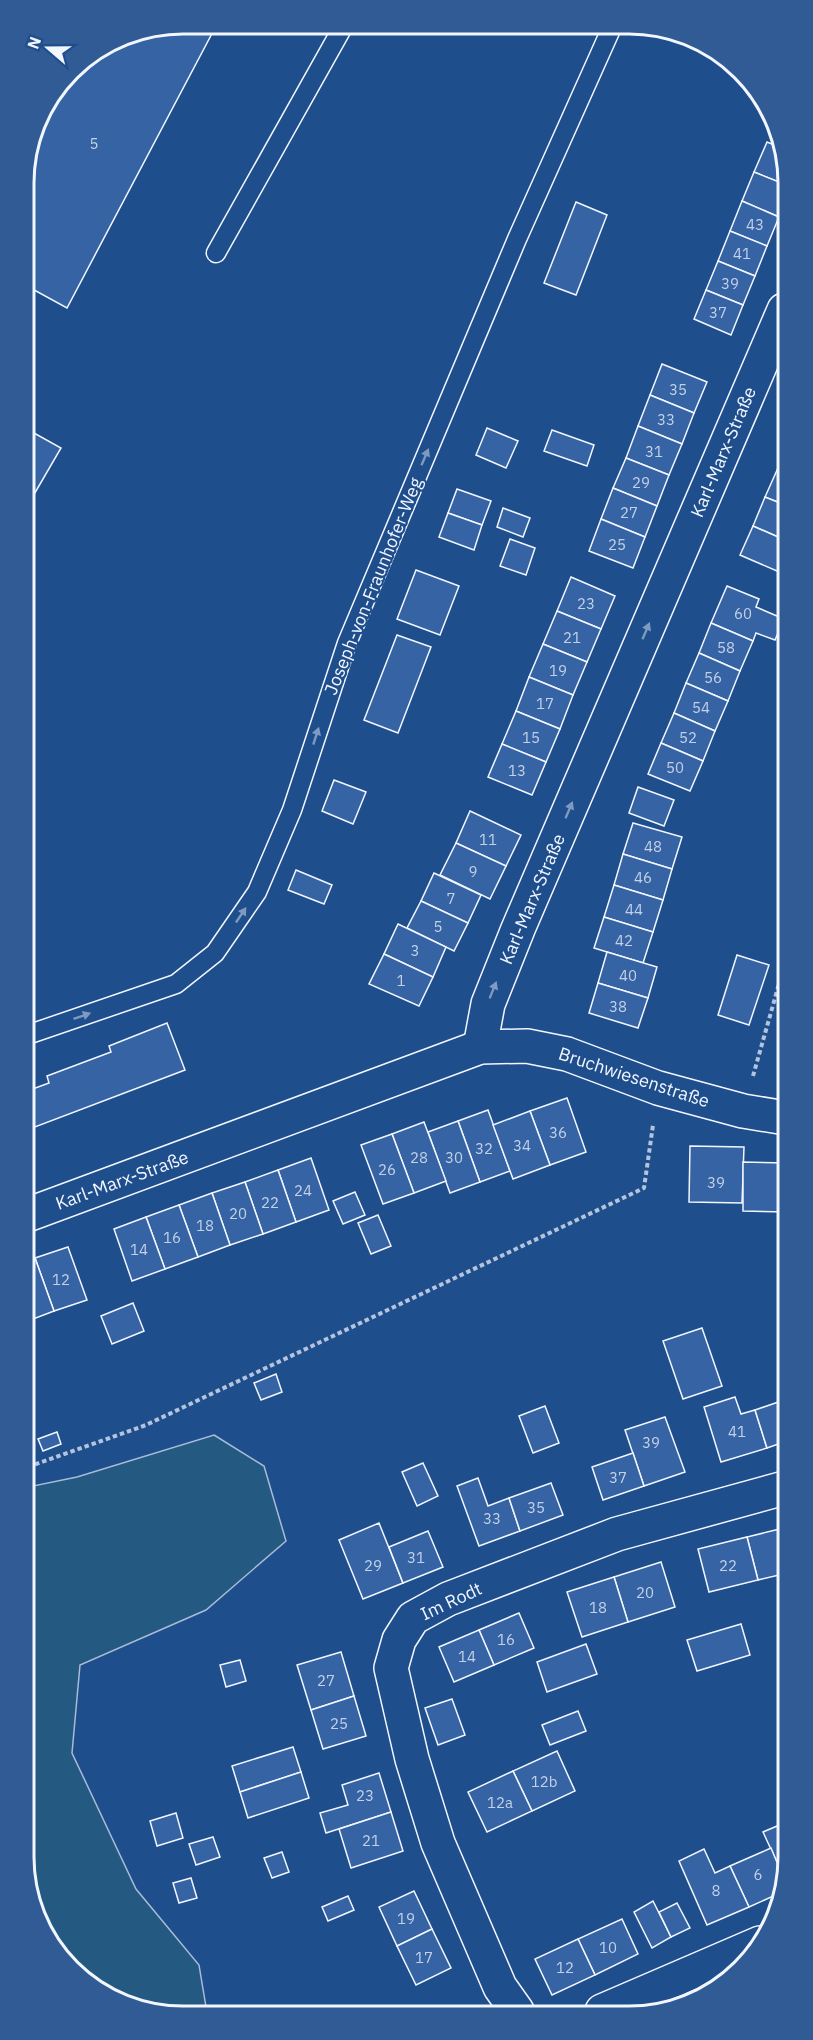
<svg xmlns="http://www.w3.org/2000/svg" width="813" height="2040" viewBox="0 0 813 2040" font-family="'IBM Plex Sans',sans-serif">
	<style>
		.green { fill: #245a82; stroke: #a8bbd7; stroke-width: 1.5 }
		.building { fill: #3563a3; stroke: #f2f6ff; stroke-width: 1.5 }
		.lines { fill: none; stroke-linecap: round; stroke-linejoin: round }
		.lane-casing { stroke: #f2f6ff; stroke-width: 21 }
		.street-casing { stroke: #f2f6ff; stroke-width: 36 }
		.path { stroke: #b3c4dc; stroke-width: 4; stroke-dasharray: 4.5 3; stroke-linecap: butt }
		.lane { stroke: #1f4e8c; stroke-width: 18 }
		.street { stroke: #1f4e8c; stroke-width: 33 }
		.oneway { fill: #7e9ac0 }
		.labels { text-anchor: middle; dominant-baseline: central; stroke-width: 4.5; stroke-linejoin: round; paint-order: stroke }
		.number-label { font-size: 15px; fill: #c3d1e8 }
		.street-label { font-size: 18px; fill: #f2f6ff; stroke: #1f4e8c }
		.rim { fill: none; stroke: #f2f6ff; stroke-width: 3 }
	</style>
	<rect width="100%" height="100%" fill="#1f4e8c"/>
	<path class="green" d="M214 1435 264 1466 286 1541 206 1610 80 1665 72 1753 136 1889 199 1965 207 2013H153L71 1970 29 1898 28 1487 77 1477Z"/>
	<g class="building">
		<path d="M183 24H217L67 308 25 285 24 173 41 113 78 64 123 36Z"/>
		<path d="M767 142 784 149V184L754 172Z"/>
		<path d="M754 172 784 184V205L779 217 742 201Z"/>
		<path d="M742 201 779 217 767 246 730 231Z"/>
		<path d="M576 202 607 215 576 295 544 283Z"/>
		<path d="M730 231 767 246 755 276 718 261Z"/>
		<path d="M718 261 755 276 743 305 706 290Z"/>
		<path d="M706 290 743 305 731 335 694 319Z"/>
		<path d="M662 364 707 382 694 413 650 395Z"/>
		<path d="M650 395 694 413 682 444 638 426Z"/>
		<path d="M638 426 682 444 669 475 626 458Z"/>
		<path d="M25 428 61 448 25 510Z"/>
		<path d="M487 428 518 441 506 468 476 455Z"/>
		<path d="M552 430 594 445 587 466 544 451Z"/>
		<path d="M785 452V471L778 468Z"/>
		<path d="M626 458 669 475 657 506 613 488Z"/>
		<path d="M778 468 785 471V505L765 497Z"/>
		<path d="M613 488 657 506 645 537 601 519Z"/>
		<path d="M457 489 491 501 482 525 448 513Z"/>
		<path d="M765 497 785 505V540L753 526Z"/>
		<path d="M503 508 530 518 523 537 497 527Z"/>
		<path d="M448 513 482 525 474 550 439 537Z"/>
		<path d="M601 519 645 537 633 568 589 551Z"/>
		<path d="M753 526 785 540 784 574 740 555Z"/>
		<path d="M510 539 535 548 526 575 500 566Z"/>
		<path d="M416 570 459 586 440 635 397 619Z"/>
		<path d="M571 577 615 596 601 629 557 611Z"/>
		<path d="M727 586 759 599 756 607 784 619 775 640 756 633 753 641 711 623Z"/>
		<path d="M557 611 601 629 587 662 543 644Z"/>
		<path d="M711 623 753 641 740 671 699 653Z"/>
		<path d="M397 635 431 647 398 733 364 720Z"/>
		<path d="M543 644 587 662 573 695 529 677Z"/>
		<path d="M699 653 740 671 728 701 686 683Z"/>
		<path d="M529 677 573 695 560 729 516 711Z"/>
		<path d="M686 683 728 701 715 731 674 713Z"/>
		<path d="M516 711 560 729 546 762 502 744Z"/>
		<path d="M674 713 715 731 703 761 661 743Z"/>
		<path d="M661 743 703 761 690 791 648 774Z"/>
		<path d="M502 744 546 762 532 795 488 777Z"/>
		<path d="M334 780 366 792 353 824 322 811Z"/>
		<path d="M638 787 674 800 664 826 629 813Z"/>
		<path d="M470 811 521 835 506 866 456 843Z"/>
		<path d="M633 823 682 837 672 869 623 854Z"/>
		<path d="M456 843 506 866 490 899 440 875Z"/>
		<path d="M623 854 672 869 663 900 614 885Z"/>
		<path d="M296 870 332 885 324 904 288 890Z"/>
		<path d="M434 873 481 895 468 923 421 901Z"/>
		<path d="M614 885 663 900 653 932 604 917Z"/>
		<path d="M421 901 468 923 454 951 407 928Z"/>
		<path d="M604 917 653 932 643 963 594 948Z"/>
		<path d="M398 924 446 947 433 977 384 954Z"/>
		<path d="M607 952 657 967 648 998 598 983Z"/>
		<path d="M384 954 433 977 419 1006 369 984Z"/>
		<path d="M737 955 769 965 749 1025 718 1015Z"/>
		<path d="M598 983 648 998 638 1028 589 1013Z"/>
		<path d="M167 1023 185 1070 27 1130V1091L49 1083 47 1076 111 1052 109 1046Z"/>
		<path d="M567 1098 586 1152 550 1165 530 1111Z"/>
		<path d="M488 1110 510 1171 480 1182 458 1121Z"/>
		<path d="M530 1111 550 1165 513 1179 493 1125Z"/>
		<path d="M458 1121 480 1182 450 1193 428 1132Z"/>
		<path d="M424 1122 446 1181 414 1193 392 1134Z"/>
		<path d="M392 1134 414 1193 383 1204 361 1145Z"/>
		<path d="M690 1146 744 1147 742 1203 689 1202Z"/>
		<path d="M311 1158 329 1210 296 1222 278 1170Z"/>
		<path d="M743 1162 787 1163V1212L743 1211Z"/>
		<path d="M278 1170 296 1222 263 1234 245 1182Z"/>
		<path d="M245 1182 263 1234 230 1245 212 1193Z"/>
		<path d="M355 1192 365 1215 343 1224 333 1201Z"/>
		<path d="M212 1193 230 1245 198 1257 179 1205Z"/>
		<path d="M179 1205 198 1257 165 1269 146 1217Z"/>
		<path d="M378 1215 391 1246 371 1254 358 1223Z"/>
		<path d="M146 1217 165 1269 132 1281 114 1229Z"/>
		<path d="M68 1247 87 1300 54 1311 35 1258Z"/>
		<path d="M35 1258 54 1311 28 1321V1261Z"/>
		<path d="M133 1303 144 1331 112 1344 101 1316Z"/>
		<path d="M702 1328 722 1386 683 1399 663 1341Z"/>
		<path d="M787 1334V1352L782 1336Z"/>
		<path d="M276 1374 282 1392 261 1400 254 1383Z"/>
		<path d="M735 1397 741 1414 755 1410 767 1448 721 1462 704 1407Z"/>
		<path d="M787 1399V1441L767 1448 755 1410Z"/>
		<path d="M545 1406 559 1443 533 1453 519 1416Z"/>
		<path d="M665 1417 685 1472 644 1486 625 1430Z"/>
		<path d="M57 1432 61 1444 43 1451 38 1439Z"/>
		<path d="M633 1453 644 1486 603 1500 592 1467Z"/>
		<path d="M423 1463 438 1496 417 1506 402 1472Z"/>
		<path d="M478 1478 488 1506 509 1498 520 1531 479 1546 457 1486Z"/>
		<path d="M551 1483 563 1515 520 1531 509 1498Z"/>
		<path d="M379 1523 403 1583 363 1599 339 1540Z"/>
		<path d="M788 1527V1573L758 1580 747 1537Z"/>
		<path d="M428 1531 443 1567 403 1583 389 1547Z"/>
		<path d="M747 1537 758 1580 709 1592 698 1549Z"/>
		<path d="M661 1562 675 1607 628 1622 614 1577Z"/>
		<path d="M614 1577 628 1622 582 1637 567 1592Z"/>
		<path d="M519 1613 534 1648 494 1665 479 1630Z"/>
		<path d="M741 1624 750 1655 697 1671 687 1640Z"/>
		<path d="M479 1630 494 1665 454 1682 439 1647Z"/>
		<path d="M586 1644 597 1674 547 1692 537 1662Z"/>
		<path d="M341 1652 354 1696 311 1710 297 1665Z"/>
		<path d="M240 1660 246 1681 226 1687 220 1665Z"/>
		<path d="M354 1696 366 1736 323 1749 311 1710Z"/>
		<path d="M452 1699 465 1735 438 1745 425 1708Z"/>
		<path d="M578 1711 586 1731 550 1745 542 1725Z"/>
		<path d="M293 1747 301 1772 240 1792 232 1766Z"/>
		<path d="M557 1751 575 1791 532 1811 513 1771Z"/>
		<path d="M513 1771 532 1811 487 1832 468 1792Z"/>
		<path d="M301 1772 309 1798 248 1818 240 1792Z"/>
		<path d="M379 1773 391 1812 326 1833 320 1813 348 1805 342 1785Z"/>
		<path d="M391 1812 403 1851 351 1868 339 1829Z"/>
		<path d="M176 1813 183 1838 157 1846 150 1821Z"/>
		<path d="M789 1821V1865L780 1869 763 1832Z"/>
		<path d="M213 1837 220 1857 196 1865 189 1844Z"/>
		<path d="M771 1848 784 1879 778 1894 749 1907 730 1866Z"/>
		<path d="M704 1849 715 1873 730 1866 749 1907 707 1925 679 1861Z"/>
		<path d="M282 1852 289 1872 272 1878 264 1858Z"/>
		<path d="M191 1878 197 1898 179 1903 173 1883Z"/>
		<path d="M414 1891 432 1929 397 1946 379 1907Z"/>
		<path d="M348 1896 354 1910 328 1921 322 1907Z"/>
		<path d="M653 1901 671 1937 652 1948 634 1912Z"/>
		<path d="M677 1903 690 1928 671 1937 659 1912Z"/>
		<path d="M622 1919 638 1954 595 1975 578 1939Z"/>
		<path d="M432 1929 451 1968 416 1985 397 1946Z"/>
		<path d="M578 1939 595 1975 552 1995 535 1959Z"/>
		<path d="M466 2006 469 2012H454Z"/>
	</g>
	<g class="lines">
		<defs>
			<g id="lane">
				<path d="M216 253 344 25"/>
				<path d="M27 1035 176 984 215 953 257 892 292 810 347 643 517 239 612 27"/>
			</g>
			<g id="street">
				<path d="M480 1047 488 1004 518 929 784 310"/>
				<path d="M27 1215 480 1047 527 1046 567 1054 658 1088 743 1111 786 1118"/>
				<path d="M517 2011 500 1987 438 1843 412 1759 391 1668 399 1640 413 1618 448 1599 617 1534 788 1487"/>
				<path d="M602 2011 760 1943"/>
			</g>
		</defs>
		<use href="#lane" class="lane-casing"/>
		<use href="#street" class="street-casing"/>
		<g class="path">
			<path d="M753 1076 786 959"/>
			<path d="M28 1467 146 1425 644 1188 653 1125"/>
		</g>
		<use href="#lane" class="lane"/>
		<use href="#street" class="street"/>
	</g>
	<defs><path id="oneway-solid" d="M-6-.8H1V-3.2L6.5 0L1 3.2V.8H-6Z" transform="scale(1.5)"/></defs>
	<g class="oneway">
		<use href="#oneway-solid" transform="translate(425 457) rotate(-67)"/>
		<use href="#oneway-solid" transform="translate(646 631) rotate(-67)"/>
		<use href="#oneway-solid" transform="translate(316 736) rotate(-72)"/>
		<use href="#oneway-solid" transform="translate(569 810) rotate(-67)"/>
		<use href="#oneway-solid" transform="translate(241 915) rotate(-56)"/>
		<use href="#oneway-solid" transform="translate(493 990) rotate(-68)"/>
		<use href="#oneway-solid" transform="translate(82 1016) rotate(-19)"/>
	</g>
	<g class="labels">
		<g class="number-label">
			<text x="94" y="143">5</text>
			<text x="755" y="224">43</text>
			<text x="742" y="253">41</text>
			<text x="730" y="283">39</text>
			<text x="718" y="312">37</text>
			<text x="678" y="389">35</text>
			<text x="666" y="419">33</text>
			<text x="654" y="451">31</text>
			<text x="641" y="482">29</text>
			<text x="629" y="512">27</text>
			<text x="617" y="544">25</text>
			<text x="586" y="603">23</text>
			<text x="743" y="613">60</text>
			<text x="572" y="637">21</text>
			<text x="726" y="647">58</text>
			<text x="558" y="670">19</text>
			<text x="713" y="677">56</text>
			<text x="545" y="703">17</text>
			<text x="701" y="707">54</text>
			<text x="531" y="737">15</text>
			<text x="688" y="737">52</text>
			<text x="675" y="767">50</text>
			<text x="517" y="770">13</text>
			<text x="488" y="839">11</text>
			<text x="653" y="846">48</text>
			<text x="473" y="871">9</text>
			<text x="643" y="877">46</text>
			<text x="451" y="898">7</text>
			<text x="634" y="909">44</text>
			<text x="438" y="926">5</text>
			<text x="624" y="940">42</text>
			<text x="415" y="950">3</text>
			<text x="628" y="975">40</text>
			<text x="401" y="980">1</text>
			<text x="618" y="1006">38</text>
			<text x="558" y="1132">36</text>
			<text x="522" y="1145">34</text>
			<text x="484" y="1148">32</text>
			<text x="419" y="1157">28</text>
			<text x="454" y="1157">30</text>
			<text x="387" y="1169">26</text>
			<text x="716" y="1182">39</text>
			<text x="303" y="1190">24</text>
			<text x="270" y="1202">22</text>
			<text x="238" y="1213">20</text>
			<text x="205" y="1225">18</text>
			<text x="172" y="1237">16</text>
			<text x="139" y="1249">14</text>
			<text x="61" y="1279">12</text>
			<text x="737" y="1431">41</text>
			<text x="651" y="1442">39</text>
			<text x="618" y="1477">37</text>
			<text x="536" y="1507">35</text>
			<text x="492" y="1518">33</text>
			<text x="416" y="1557">31</text>
			<text x="373" y="1565">29</text>
			<text x="728" y="1565">22</text>
			<text x="645" y="1592">20</text>
			<text x="598" y="1607">18</text>
			<text x="506" y="1639">16</text>
			<text x="467" y="1656">14</text>
			<text x="326" y="1680">27</text>
			<text x="339" y="1723">25</text>
			<text x="544" y="1781">12b</text>
			<text x="365" y="1795">23</text>
			<text x="500" y="1802">12a</text>
			<text x="371" y="1840">21</text>
			<text x="758" y="1874">6</text>
			<text x="716" y="1890">8</text>
			<text x="406" y="1918">19</text>
			<text x="608" y="1947">10</text>
			<text x="424" y="1957">17</text>
			<text x="565" y="1967">12</text>
		</g>
		<g class="street-label">
			<text transform="translate(723 452) rotate(-67)">Karl-Marx-Straße</text>
			<text transform="translate(373 586) rotate(-68)">Joseph-von-Fraunhofer-Weg</text>
			<text transform="translate(532 899) rotate(-67)">Karl-Marx-Straße</text>
			<text transform="translate(634 1077) rotate(18)">Bruchwiesenstraße</text>
			<text transform="translate(122 1180) rotate(-20)">Karl-Marx-Straße</text>
			<text transform="translate(451 1601) rotate(-25)">Im Rodt</text>
		</g>
	</g>
	<path d="M0 0H813V2040H0ZM183 34H629A149 149 0 0 1 778 183V1857A149 149 0 0 1 629 2006H183A149 149 0 0 1 34 1857V183A149 149 0 0 1 183 34Z" fill="#305b95" fill-rule="evenodd"/>
	<path class="rim" d="M183 34H629A149 149 0 0 1 778 183V1857A149 149 0 0 1 629 2006H183A149 149 0 0 1 34 1857V183A149 149 0 0 1 183 34Z"/>
	<g transform="translate(48 48) rotate(290)" stroke="#1f4e8c" stroke-width="4.5" paint-order="stroke">
	<path d="M0-4.5L10 22L0 15L-10 22Z" fill="#f2f6ff"/>
	<text y="-9" font-size="16" font-weight="bold" text-anchor="middle" fill="#f2f6ff">N</text>
	</g>
</svg>
